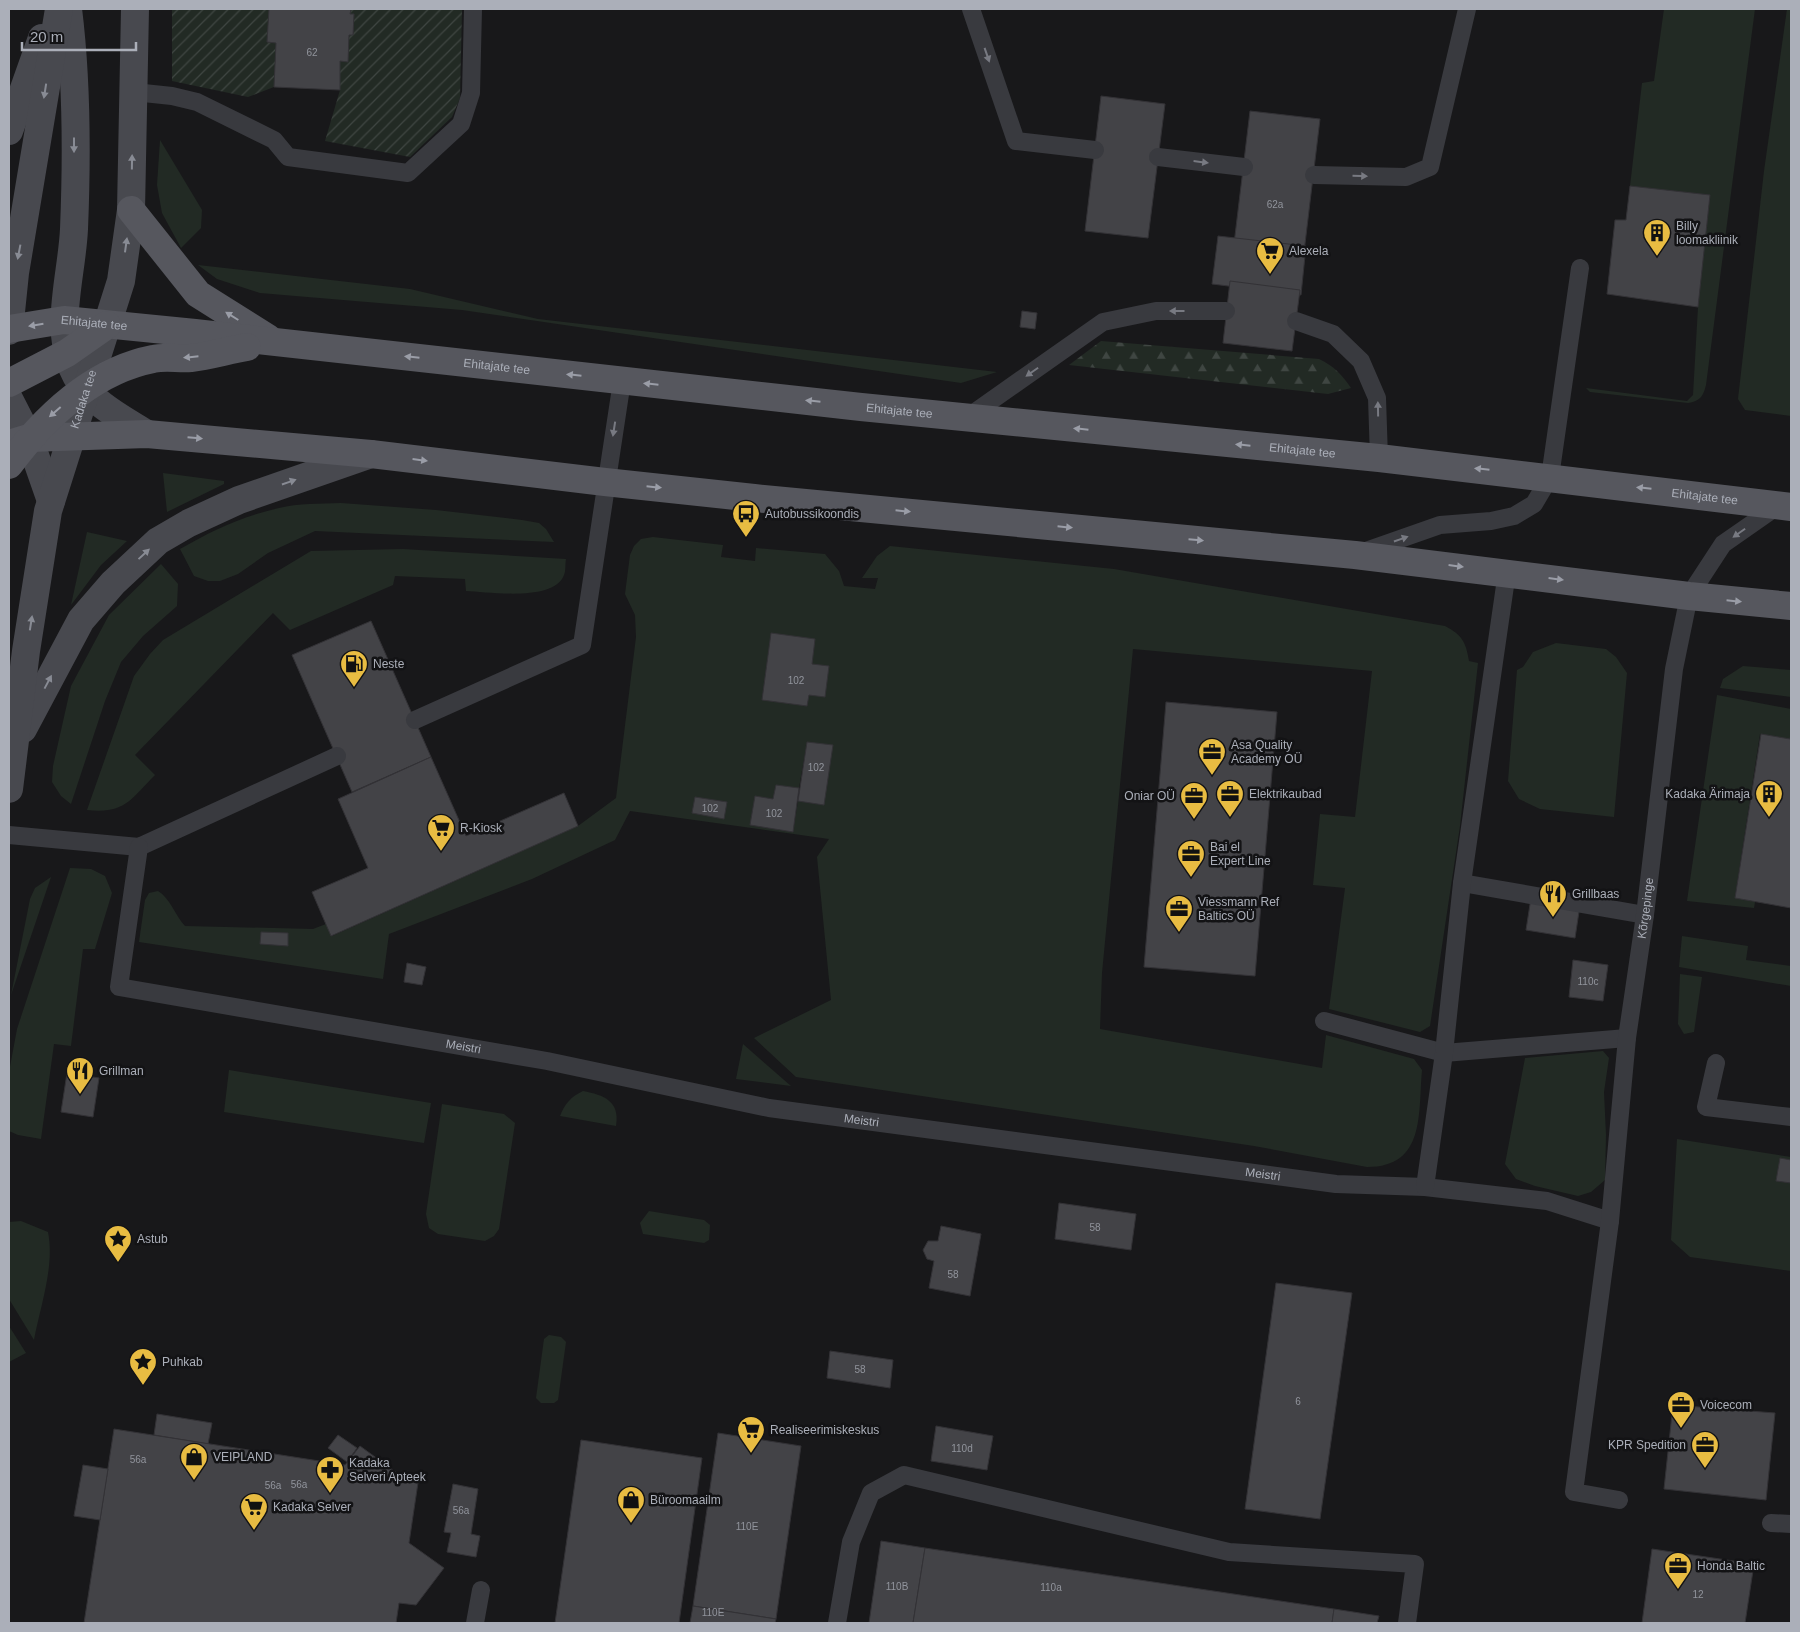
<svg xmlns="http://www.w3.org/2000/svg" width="1800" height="1632" viewBox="0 0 1800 1632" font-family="Helvetica,sans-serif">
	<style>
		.grass { fill: #222a24; fill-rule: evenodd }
		.forest { fill: url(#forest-firs) }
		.garden { fill: url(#garden-furrows) }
		.building { fill: #434347; stroke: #333236 }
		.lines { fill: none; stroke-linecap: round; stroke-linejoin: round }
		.service { stroke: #393a3f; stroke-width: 18 }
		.secondary { stroke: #48494f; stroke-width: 28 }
		.primary { stroke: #56575e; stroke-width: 28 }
		.oneway { fill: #787a82 }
		.oneway2 { fill: #888b94 }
		.oneway3 { fill: #9a9da7 }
		.labels { text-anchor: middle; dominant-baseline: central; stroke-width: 5; stroke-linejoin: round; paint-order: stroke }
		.number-label { font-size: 10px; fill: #91949c }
		.poi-label { font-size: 12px; fill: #abafb9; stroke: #131315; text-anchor: start }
		.street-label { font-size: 12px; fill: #abafb9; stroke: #131315 }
	</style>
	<defs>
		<pattern id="forest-firs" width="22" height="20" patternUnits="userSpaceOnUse" patternTransform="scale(1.25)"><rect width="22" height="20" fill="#222a24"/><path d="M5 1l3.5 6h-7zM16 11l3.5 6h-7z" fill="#3f4642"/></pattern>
		<pattern id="garden-furrows" width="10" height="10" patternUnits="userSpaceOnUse" patternTransform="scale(1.25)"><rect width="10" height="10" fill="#222a24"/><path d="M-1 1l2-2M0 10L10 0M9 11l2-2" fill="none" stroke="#3f4642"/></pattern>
	</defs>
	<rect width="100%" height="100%" fill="#18181a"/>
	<g class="grass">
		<path d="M1664 9H1755L1706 385C1703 397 1700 401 1688 403L1590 392 1586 388 1687 401 1693 395 1698 307 1710 195 1630 186 1642 83 1654 81Z"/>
		<path d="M1787 9H1791V416L1745 410 1738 399 1764 171Z"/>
		<path d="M160 140 202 210 201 228 181 248 162 213 157 185Z"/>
		<path d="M198 265 410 289 538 319 997 372 961 383 462 310 260 293 217 279Z"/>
		<path d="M163 473 224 481V484L167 512Z"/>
		<path d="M341 503 436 510 522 520 539 523 546 529 554 542 315 531 268 553 238 574 220 581H208L194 576 180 549C211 531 243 516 279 508 298 503 321 504 341 503Z"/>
		<path d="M87 532 127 541 101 565 71 605Z"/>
		<path d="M653 537 723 545 721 557 755 561 756 548 825 554 839 571 844 586 875 589 878 578H862L877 556 890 546 1114 569 1445 626C1462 635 1466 642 1469 661L1478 663 1460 826 1430 1026 1420 1032 1329 1009 1345 888 1313 885 1320 814 1355 817 1372 671 1133 649 1102 973 1100 1029 1322 1068 1326 1035 1414 1059 1422 1070C1418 1113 1426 1167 1367 1167L1254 1146 796 1077 754 1038 831 1000 817 857 829 839 630 811 615 840 532 879 389 934 383 979 139 942 145 900 149 893 158 891C170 898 175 915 185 926L313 929 326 924 332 936 578 826 616 798 636 637 635 615 625 594 630 555 634 546 641 539ZM771 633 812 664 829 666 809 695 807 706 762 700ZM807 742 832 746 823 805 798 801 793 832 750 825 755 796 773 799 776 785 799 788ZM695 797 727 802 724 819 693 813ZM261 932 288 933 287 946 260 944Z"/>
		<path d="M403 549 566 559C565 564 566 571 564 575 554 602 490 592 466 591L465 579 395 576 393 585 290 630 273 613 135 755 155 775C130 800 125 814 87 810L134 676 150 654 163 640 311 551Z"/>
		<path d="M161 564 178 584 177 606 143 636 121 662 105 701 71 804 61 796 52 782 53 766 71 686 109 615Z"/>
		<path d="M1556 643 1606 649 1616 657 1627 673 1614 817 1540 809 1519 799 1508 781 1517 670 1523 667 1533 652Z"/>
		<path d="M1743 666 1791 670V697L1720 688 1723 679Z"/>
		<path d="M1717 695 1791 709 1790 739 1760 734 1735 897 1755 902 1754 908 1687 901Z"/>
		<path d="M70 868 91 869 105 876 112 893 95 949H83L71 1046 54 1044 41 1139 18 1135 9 1131V1072L17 1029Z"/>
		<path d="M51 877 11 995 30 899 35 888Z"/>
		<path d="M1682 936 1748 946 1746 960 1791 966V986L1679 967Z"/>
		<path d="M1680 974 1702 977 1694 1032 1684 1034 1678 1024Z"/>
		<path d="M743 1044 791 1086 736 1079Z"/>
		<path d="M1603 1051 1609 1058 1604 1092 1606 1135 1605 1180 1591 1192 1578 1196 1535 1186 1516 1179 1505 1164 1525 1058Z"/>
		<path d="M229 1070 431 1103 424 1143 224 1112Z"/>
		<path d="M583 1091C604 1095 620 1101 616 1126L560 1116C565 1103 571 1097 583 1091Z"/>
		<path d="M442 1104 504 1114 515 1123 499 1229 494 1236 485 1241 438 1234 429 1228 426 1214Z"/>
		<path d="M1677 1139 1791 1157V1160L1780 1158 1777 1181 1791 1183V1271L1690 1257 1671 1240Z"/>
		<path d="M649 1211 704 1220 710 1225 709 1240 704 1243 643 1234 640 1223Z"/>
		<path d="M21 1221 48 1232C55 1266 40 1307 34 1340L9 1299V1222Z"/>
		<path d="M9 1326 26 1353 9 1362Z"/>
		<path d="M549 1335 561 1337 566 1342 558 1400 554 1403H541L536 1398 544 1339Z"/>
	</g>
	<path class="forest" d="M1101 341 1319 359C1334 366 1342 375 1351 388L1328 394 1069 365Z"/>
	<g class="garden">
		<path d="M172 9H269L267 42 276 43 274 87 248 97 172 81Z"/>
		<path d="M351 9H462L460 98 452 117 410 157 325 141 340 90V61H348L349 35H353L354 14H350Z"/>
	</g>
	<g class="building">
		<path d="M269 9H351L350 14H354L353 35H349L348 62 340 61V90L274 87 276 43 267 42Z"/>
		<path d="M1101 96 1165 104 1148 238 1085 231Z"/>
		<path d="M1250 111 1320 119 1304 252 1234 244Z"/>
		<path d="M1630 186 1710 195 1698 307 1607 294 1615 220H1626Z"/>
		<path d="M1218 236 1306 246 1301 295 1212 284Z"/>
		<path d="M1230 281 1300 290 1292 351 1223 343Z"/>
		<path d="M1022 311 1037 313 1035 329 1020 327Z"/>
		<path d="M371 621 431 757 352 792 292 655Z"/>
		<path d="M771 633 815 639 812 664 829 666 825 697 809 695 807 706 762 700Z"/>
		<path d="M1166 702 1277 712 1255 976 1144 967Z"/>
		<path d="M1761 734 1790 739 1791 734V908L1735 898Z"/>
		<path d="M807 742 833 745 824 805 798 801Z"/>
		<path d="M431 757 466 836 564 793 578 826 331 936 312 892 368 868 338 799Z"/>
		<path d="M776 785 799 788 793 832 750 825 755 796 773 799Z"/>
		<path d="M695 797 727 802 724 819 692 813Z"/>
		<path d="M1531 898 1580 905 1575 938 1526 930Z"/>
		<path d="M261 932 288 933V946L260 944Z"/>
		<path d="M1573 960 1608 965 1603 1001 1569 997Z"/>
		<path d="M407 963 426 967 422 985 404 982Z"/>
		<path d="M67 1073 99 1078 93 1117 61 1112Z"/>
		<path d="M1780 1158 1791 1160V1183L1776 1181Z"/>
		<path d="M1059 1203 1136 1214 1131 1250 1055 1239Z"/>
		<path d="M941 1226 981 1234 970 1296 929 1288 934 1261 927 1259 923 1250 928 1241H938Z"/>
		<path d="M1276 1283 1352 1293 1320 1519 1245 1509Z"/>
		<path d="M830 1351 893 1360 890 1388 827 1378Z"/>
		<path d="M1673 1405 1775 1413 1766 1500 1664 1489Z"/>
		<path d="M157 1414 212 1423 208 1444 154 1435Z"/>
		<path d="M936 1426 993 1436 987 1470 931 1461Z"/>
		<path d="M114 1429 345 1465 360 1446 397 1473 419 1476 409 1543 444 1568 416 1605 399 1603 396 1623H84Z"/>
		<path d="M718 1433 801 1446 776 1619 693 1606Z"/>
		<path d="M338 1435 357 1448 347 1462 328 1448Z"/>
		<path d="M581 1440 702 1458 679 1623H555Z"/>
		<path d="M83 1465 108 1469 100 1520 74 1516Z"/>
		<path d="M453 1484 478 1489 471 1534 480 1536 476 1557 447 1552 451 1533 444 1532Z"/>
		<path d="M881 1541 925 1548 913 1623H869Z"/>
		<path d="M925 1548 1334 1609 1332 1623H913Z"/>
		<path d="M1652 1549 1754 1564 1745 1623H1642Z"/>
		<path d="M693 1606 776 1619 775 1623H690Z"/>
		<path d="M1334 1609 1379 1616 1377 1623H1332Z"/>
	</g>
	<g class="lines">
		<g class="service">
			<path d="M971 9 1016 141 1095 150"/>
			<path d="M134 92 172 96 197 102 274 140 288 157 408 173 461 124 471 93 473 9"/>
			<path d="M1158 157 1244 167"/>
			<path d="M1314 175 1406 177 1430 167 1467 9"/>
			<path d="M1296 321 1333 334 1361 361 1377 398 1379 458"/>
			<path d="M968 417 1103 322 1156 311H1226"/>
			<path d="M1363 552 1440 525 1491 521 1514 516 1534 504 1550 477 1580 268"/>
			<path d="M415 720 582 645 622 381"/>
			<path d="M9 835 139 847 337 756"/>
			<path id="s1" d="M139 847 119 987 547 1061 769 1108 1336 1184 1425 1187 1547 1201 1610 1221"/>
			<path d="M1462 883 1645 915"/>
			<path d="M1324 1021 1444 1053 1627 1038"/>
			<path d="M1716 1063 1706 1107 1791 1117"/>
			<path d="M1425 1187 1444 1053 1462 883 1507 572"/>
			<path id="s2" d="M1619 1500 1574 1492 1610 1221 1627 1038 1645 915 1674 669 1689 596 1723 544 1779 505"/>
			<path d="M1771 1523 1791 1524"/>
			<path d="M475 1623 481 1590"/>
			<path d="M837 1623 851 1542 871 1493 904 1475 1229 1552 1415 1564 1407 1623"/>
		</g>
		<g class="secondary">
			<path d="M68 9C77 81 77 156 74 229 72 274 55 324 72 367 85 400 118 416 147 434"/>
			<path d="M9 131 42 38"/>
			<path d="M9 331 15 273 59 9"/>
			<path d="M9 399 29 438 51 501"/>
			<path d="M23 729 81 620 113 583 158 541 189 523 239 500 371 454"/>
			<path id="s3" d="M9 789 26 651 48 511 121 281 131 210 135 9"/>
		</g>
		<g class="primary">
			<path d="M131 210 198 294 268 338"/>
			<path id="s4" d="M9 329 64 320 195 333 861 407 1379 458 1791 507"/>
			<path d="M9 383 67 353 107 325"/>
			<path d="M9 444 29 438 147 434 371 454 605 482 754 498 1355 555 1689 596 1791 606"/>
			<path d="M9 465C44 418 92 371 153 359 165 356 178 359 191 358 209 356 229 350 247 347"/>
		</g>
	</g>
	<defs><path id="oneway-solid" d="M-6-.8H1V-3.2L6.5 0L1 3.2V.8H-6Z" transform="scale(1.25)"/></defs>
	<g class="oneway">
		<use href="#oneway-solid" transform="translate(987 55) rotate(71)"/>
		<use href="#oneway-solid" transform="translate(1201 162) rotate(7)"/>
		<use href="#oneway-solid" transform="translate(1360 176) rotate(2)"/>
		<use href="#oneway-solid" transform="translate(1177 311) rotate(-180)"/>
		<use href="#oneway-solid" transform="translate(1032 372) rotate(145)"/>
		<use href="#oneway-solid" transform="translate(1378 409) rotate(-91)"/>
		<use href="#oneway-solid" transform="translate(614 429) rotate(99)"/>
		<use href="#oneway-solid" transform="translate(1739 533) rotate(145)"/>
		<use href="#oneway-solid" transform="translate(1401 539) rotate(-19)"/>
	</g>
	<g class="oneway2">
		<use href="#oneway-solid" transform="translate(45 91) rotate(99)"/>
		<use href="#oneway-solid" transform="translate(74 145) rotate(90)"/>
		<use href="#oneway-solid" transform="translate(132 162) rotate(-89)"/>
		<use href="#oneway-solid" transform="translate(126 245) rotate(-82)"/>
		<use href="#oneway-solid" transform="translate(19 252) rotate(101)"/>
		<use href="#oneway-solid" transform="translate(289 482) rotate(-19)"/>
		<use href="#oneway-solid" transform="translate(144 554) rotate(-43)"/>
		<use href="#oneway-solid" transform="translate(31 623) rotate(-81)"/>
		<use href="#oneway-solid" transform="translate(48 682) rotate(-62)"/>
	</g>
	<g class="oneway3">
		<use href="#oneway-solid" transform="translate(232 316) rotate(-148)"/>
		<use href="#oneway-solid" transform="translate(36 325) rotate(171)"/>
		<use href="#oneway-solid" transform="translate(191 357) rotate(174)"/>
		<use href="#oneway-solid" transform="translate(412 357) rotate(-174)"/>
		<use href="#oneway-solid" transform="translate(574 375) rotate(-174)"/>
		<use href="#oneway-solid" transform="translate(651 384) rotate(-174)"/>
		<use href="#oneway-solid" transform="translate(813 401) rotate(-174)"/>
		<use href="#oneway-solid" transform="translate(55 412) rotate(139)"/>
		<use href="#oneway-solid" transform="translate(1081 429) rotate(-174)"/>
		<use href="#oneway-solid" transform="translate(195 438) rotate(5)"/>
		<use href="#oneway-solid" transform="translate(1243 445) rotate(-174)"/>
		<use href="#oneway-solid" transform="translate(420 460) rotate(7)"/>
		<use href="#oneway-solid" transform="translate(1482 469) rotate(-174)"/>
		<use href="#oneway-solid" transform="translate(654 487) rotate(6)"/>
		<use href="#oneway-solid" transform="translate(1644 488) rotate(-174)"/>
		<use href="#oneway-solid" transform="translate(903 511) rotate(6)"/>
		<use href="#oneway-solid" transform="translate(1065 527) rotate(6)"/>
		<use href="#oneway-solid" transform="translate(1196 540) rotate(5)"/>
		<use href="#oneway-solid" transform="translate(1456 566) rotate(7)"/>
		<use href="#oneway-solid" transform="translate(1556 579) rotate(7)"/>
		<use href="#oneway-solid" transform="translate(1734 601) rotate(6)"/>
	</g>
	<defs>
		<symbol id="building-pin" viewBox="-11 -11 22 30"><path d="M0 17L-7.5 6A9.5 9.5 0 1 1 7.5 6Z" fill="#e8bc42" stroke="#131315"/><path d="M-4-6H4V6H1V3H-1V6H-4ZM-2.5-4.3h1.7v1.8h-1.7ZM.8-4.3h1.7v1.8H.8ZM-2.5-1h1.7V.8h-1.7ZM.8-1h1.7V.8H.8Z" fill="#111"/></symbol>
		<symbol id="supermarket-pin" viewBox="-11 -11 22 30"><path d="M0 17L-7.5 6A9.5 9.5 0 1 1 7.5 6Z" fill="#e8bc42" stroke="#131315"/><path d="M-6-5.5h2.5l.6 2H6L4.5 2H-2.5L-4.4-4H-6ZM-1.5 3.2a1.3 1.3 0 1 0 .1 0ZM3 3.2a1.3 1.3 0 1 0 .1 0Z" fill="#111"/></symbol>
		<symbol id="bus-pin" viewBox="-11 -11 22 30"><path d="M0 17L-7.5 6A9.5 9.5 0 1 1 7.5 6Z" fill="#e8bc42" stroke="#131315"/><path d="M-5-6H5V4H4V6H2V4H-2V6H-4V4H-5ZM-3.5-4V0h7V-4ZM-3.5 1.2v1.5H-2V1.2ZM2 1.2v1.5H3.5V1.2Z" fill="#111"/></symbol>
		<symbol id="fuel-pin" viewBox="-11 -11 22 30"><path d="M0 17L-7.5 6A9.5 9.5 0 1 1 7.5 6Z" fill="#e8bc42" stroke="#131315"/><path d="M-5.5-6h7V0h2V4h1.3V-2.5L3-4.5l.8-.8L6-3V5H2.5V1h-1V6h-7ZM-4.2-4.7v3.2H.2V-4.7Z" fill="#111"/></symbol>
		<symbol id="office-pin" viewBox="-11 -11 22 30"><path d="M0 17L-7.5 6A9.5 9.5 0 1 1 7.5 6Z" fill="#e8bc42" stroke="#131315"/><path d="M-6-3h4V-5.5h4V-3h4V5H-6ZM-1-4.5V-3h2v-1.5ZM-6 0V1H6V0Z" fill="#111"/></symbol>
		<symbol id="restaurant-pin" viewBox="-11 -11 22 30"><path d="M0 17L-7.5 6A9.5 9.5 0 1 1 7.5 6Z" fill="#e8bc42" stroke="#131315"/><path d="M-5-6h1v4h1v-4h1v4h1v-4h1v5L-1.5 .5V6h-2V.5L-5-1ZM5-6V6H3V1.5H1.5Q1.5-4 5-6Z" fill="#111"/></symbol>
		<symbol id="sight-pin" viewBox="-11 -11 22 30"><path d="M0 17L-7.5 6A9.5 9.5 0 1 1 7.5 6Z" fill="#e8bc42" stroke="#131315"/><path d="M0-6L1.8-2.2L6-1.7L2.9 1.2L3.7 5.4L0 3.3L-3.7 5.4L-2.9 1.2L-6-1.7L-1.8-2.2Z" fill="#111"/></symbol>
		<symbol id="shop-pin" viewBox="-11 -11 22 30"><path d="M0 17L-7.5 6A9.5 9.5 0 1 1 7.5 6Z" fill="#e8bc42" stroke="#131315"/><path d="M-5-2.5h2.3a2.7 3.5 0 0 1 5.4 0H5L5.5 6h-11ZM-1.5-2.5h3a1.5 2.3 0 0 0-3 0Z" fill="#111"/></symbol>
		<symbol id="pharmacy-pin" viewBox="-11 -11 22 30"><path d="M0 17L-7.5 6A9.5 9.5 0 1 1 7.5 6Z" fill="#e8bc42" stroke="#131315"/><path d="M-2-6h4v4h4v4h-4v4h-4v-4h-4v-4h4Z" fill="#111"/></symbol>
	</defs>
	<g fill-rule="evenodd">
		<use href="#building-pin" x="1641" y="217" width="32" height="43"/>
		<use href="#supermarket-pin" x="1254" y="235" width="32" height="43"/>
		<use href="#bus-pin" x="730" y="498" width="32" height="43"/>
		<use href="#fuel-pin" x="338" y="648" width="32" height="43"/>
		<use href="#office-pin" x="1196" y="736" width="32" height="43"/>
		<use href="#office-pin" x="1214" y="778" width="32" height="43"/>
		<use href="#building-pin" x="1753" y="778" width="32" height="43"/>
		<use href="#office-pin" x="1178" y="780" width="32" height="43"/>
		<use href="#supermarket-pin" x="425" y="812" width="32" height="43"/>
		<use href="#office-pin" x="1175" y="838" width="32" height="43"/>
		<use href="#restaurant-pin" x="1537" y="878" width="32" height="43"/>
		<use href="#office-pin" x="1163" y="893" width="32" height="43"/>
		<use href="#restaurant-pin" x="64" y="1055" width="32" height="43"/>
		<use href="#sight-pin" x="102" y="1223" width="32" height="43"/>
		<use href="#sight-pin" x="127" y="1346" width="32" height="43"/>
		<use href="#office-pin" x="1665" y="1389" width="32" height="43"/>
		<use href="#supermarket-pin" x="735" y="1414" width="32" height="43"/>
		<use href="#office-pin" x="1689" y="1429" width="32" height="43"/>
		<use href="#shop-pin" x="178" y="1441" width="32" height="43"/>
		<use href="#pharmacy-pin" x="314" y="1454" width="32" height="43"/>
		<use href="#shop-pin" x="615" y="1484" width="32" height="43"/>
		<use href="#supermarket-pin" x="238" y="1491" width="32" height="43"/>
		<use href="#office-pin" x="1662" y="1550" width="32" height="43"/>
	</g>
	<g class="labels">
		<g class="number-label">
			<text x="312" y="52">62</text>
			<text x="1275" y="204">62a</text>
			<text x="796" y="680">102</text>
			<text x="816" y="767">102</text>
			<text x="710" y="808">102</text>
			<text x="774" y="813">102</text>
			<text x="1588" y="981">110c</text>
			<text x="1095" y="1227">58</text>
			<text x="953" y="1274">58</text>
			<text x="860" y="1369">58</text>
			<text x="1298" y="1401">6</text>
			<text x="962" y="1448">110d</text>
			<text x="138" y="1459">56а</text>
			<text x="299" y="1484">56а</text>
			<text x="273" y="1485">56а</text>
			<text x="461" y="1510">56a</text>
			<text x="747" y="1526">110E</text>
			<text x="897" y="1586">110B</text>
			<text x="1051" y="1587">110a</text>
			<text x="1698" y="1594">12</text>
			<text x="713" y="1612">110E</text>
		</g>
		<g class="poi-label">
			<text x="1676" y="226">Billy<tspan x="1676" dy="14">loomakliinik</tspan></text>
			<text x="1289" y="251">Alexela</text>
			<text x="765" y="514">Autobussikoondis</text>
			<text x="373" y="664">Neste</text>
			<text x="1231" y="745">Asa Quality<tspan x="1231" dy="14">Academy OÜ</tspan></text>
			<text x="1249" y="794">Elektrikaubad</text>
			<text x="1750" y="794" text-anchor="end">Kadaka Ärimaja</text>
			<text x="1175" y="796" text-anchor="end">Oniar OÜ</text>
			<text x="460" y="828">R-Kiosk</text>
			<text x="1210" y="847">Bai el<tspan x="1210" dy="14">Expert Line</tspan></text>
			<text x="1572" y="894">Grillbaas</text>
			<text x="1198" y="902">Viessmann Ref<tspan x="1198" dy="14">Baltics OÜ</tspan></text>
			<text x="99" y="1071">Grillman</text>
			<text x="137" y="1239">Astub</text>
			<text x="162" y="1362">Puhkab</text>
			<text x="1700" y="1405">Voicecom</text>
			<text x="770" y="1430">Realiseerimiskeskus</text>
			<text x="1686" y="1445" text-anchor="end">KPR Spedition</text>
			<text x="213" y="1457">VEIPLAND</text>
			<text x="349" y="1463">Kadaka<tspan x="349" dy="14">Selveri Apteek</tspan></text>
			<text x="650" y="1500">Büroomaailm</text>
			<text x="273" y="1507">Kadaka Selver</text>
			<text x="1697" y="1566">Honda Baltic</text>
		</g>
		<g class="street-label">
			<text stroke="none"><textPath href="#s4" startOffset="86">Ehitajate tee</textPath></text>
			<text stroke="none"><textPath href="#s4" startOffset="491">Ehitajate tee</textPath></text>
			<text stroke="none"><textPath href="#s3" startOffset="398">Kadaka tee</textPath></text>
			<text stroke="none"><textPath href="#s4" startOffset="896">Ehitajate tee</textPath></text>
			<text stroke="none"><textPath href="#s4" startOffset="1301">Ehitajate tee</textPath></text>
			<text stroke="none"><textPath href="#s4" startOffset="1706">Ehitajate tee</textPath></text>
			<text stroke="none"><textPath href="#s2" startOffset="634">Kõrgepinge</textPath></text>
			<text stroke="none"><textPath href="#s1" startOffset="491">Meistri</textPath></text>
			<text stroke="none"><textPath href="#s1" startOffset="896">Meistri</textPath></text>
			<text stroke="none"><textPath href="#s1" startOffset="1301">Meistri</textPath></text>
		</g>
	</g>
	<rect width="1800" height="1632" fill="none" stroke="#abafb9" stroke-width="20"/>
	<path d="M22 42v8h114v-8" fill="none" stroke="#abafb9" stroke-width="2.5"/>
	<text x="30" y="42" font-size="15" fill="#abafb9" stroke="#131315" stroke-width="4" paint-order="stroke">20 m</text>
</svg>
